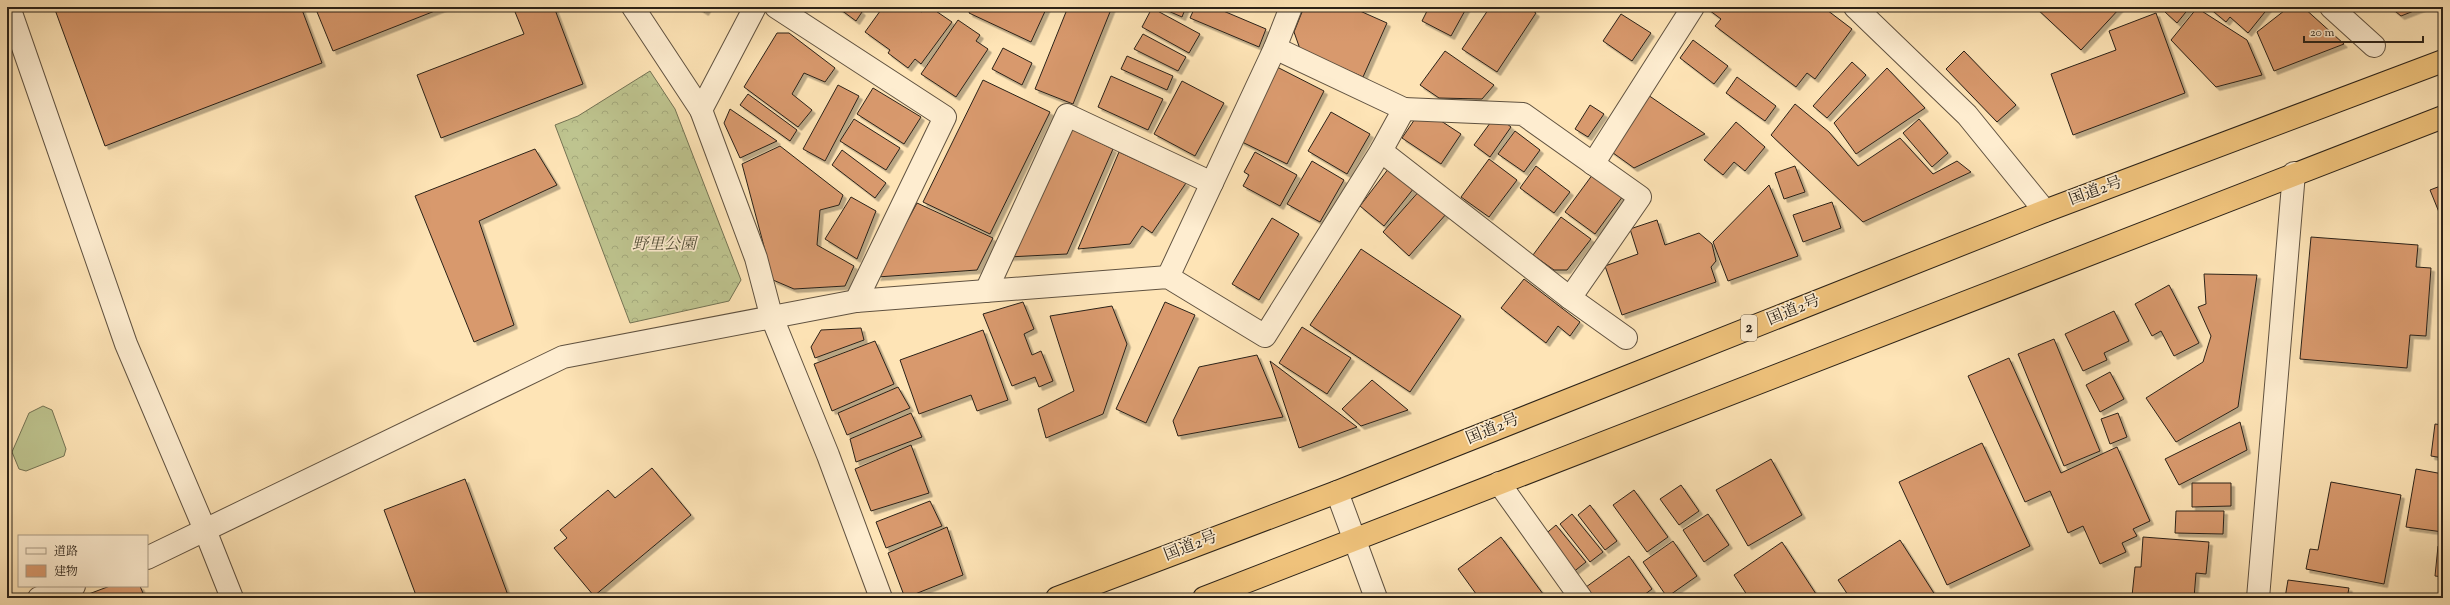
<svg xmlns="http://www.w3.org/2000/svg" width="2450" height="605" viewBox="0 0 2450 605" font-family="'Sorts Mill Goudy','Noto Serif JP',serif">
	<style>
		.forest { fill: url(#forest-crowns); stroke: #747354 }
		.garden { fill: #bec48f; stroke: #747354 }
		.building { fill: #d8996d; stroke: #2b2218; filter: url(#shadow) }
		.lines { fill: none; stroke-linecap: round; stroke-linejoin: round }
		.pedestrian-casing { stroke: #605240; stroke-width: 24 }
		.minor-casing { stroke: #605240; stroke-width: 24 }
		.tertiary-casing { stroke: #605240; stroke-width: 24 }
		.trunk-casing { stroke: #2b2218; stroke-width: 24 }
		.pedestrian { stroke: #feedd0; stroke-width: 22 }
		.minor { stroke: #feedd0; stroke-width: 22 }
		.tertiary { stroke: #feedd0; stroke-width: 22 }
		.trunk { stroke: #efc27b; stroke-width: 22 }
		.labels { text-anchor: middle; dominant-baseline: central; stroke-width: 3.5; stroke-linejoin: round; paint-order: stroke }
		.shield { fill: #feedd0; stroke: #6a5f4f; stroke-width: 1 }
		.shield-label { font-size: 15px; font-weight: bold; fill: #2b2218 }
		.street-label { font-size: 16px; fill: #2b2218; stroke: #feedd0 }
		.park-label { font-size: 16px; font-style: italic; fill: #57533c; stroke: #feedd0 }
	</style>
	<defs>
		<pattern id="forest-crowns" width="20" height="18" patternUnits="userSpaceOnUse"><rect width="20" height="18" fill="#bec48f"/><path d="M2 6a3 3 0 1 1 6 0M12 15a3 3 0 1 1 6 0" fill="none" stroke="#a3a87b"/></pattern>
		<filter id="shadow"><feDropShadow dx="3.5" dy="3.5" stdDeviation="0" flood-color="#0004"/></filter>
	</defs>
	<rect width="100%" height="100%" fill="#fee4b6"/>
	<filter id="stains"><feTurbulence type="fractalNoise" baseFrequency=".005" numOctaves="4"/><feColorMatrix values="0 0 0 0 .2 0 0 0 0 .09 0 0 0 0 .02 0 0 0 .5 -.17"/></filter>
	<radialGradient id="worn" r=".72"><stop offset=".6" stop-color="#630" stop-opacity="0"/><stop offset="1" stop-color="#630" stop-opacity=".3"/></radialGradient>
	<path class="forest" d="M650 71 675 109 741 280 729 301 630 323 555 125 578 116Z"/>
	<path class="garden" d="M43 406 52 410 66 449 64 456 26 471 19 469 12 452 29 413Z"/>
	<g class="building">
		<path d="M54 7H301L322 63 105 146Z"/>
		<path d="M315 7H445L333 51Z"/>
		<path d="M513 7H554L583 84 441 138 417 75 524 34Z"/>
		<path d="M697 7H708L705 12Z"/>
		<path d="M837 7H856L862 12 856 21Z"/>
		<path d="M883 7H914L922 12 926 7H930L952 22 921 64 915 59 908 68 888 53 890 50 865 32Z"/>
		<path d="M971 7H1047L1031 42 969 13Z"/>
		<path d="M1068 7H1112L1073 104 1035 89Z"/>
		<path d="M1159 7H1186L1182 17Z"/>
		<path d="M1195 7H1214L1266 29 1259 47 1190 18Z"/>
		<path d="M1304 7H1351L1387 23 1363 77 1300 49 1294 32Z"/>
		<path d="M1424 7H1467L1451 36 1422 21 1428 9Z"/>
		<path d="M1490 7H1527L1536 13 1497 72 1462 49Z"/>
		<path d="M1705 7H1823L1852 29 1815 79 1807 73 1796 87 1715 26 1721 19Z"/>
		<path d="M2035 7H2119L2120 8 2081 50Z"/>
		<path d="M2169 7H2190L2177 23 2165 12Z"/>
		<path d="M2208 7H2269L2248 33 2230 17 2226 22Z"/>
		<path d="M2289 7H2303L2344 44 2274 71 2257 32Z"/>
		<path d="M2390 7H2424L2401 16Z"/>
		<path d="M1152 8 1200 34 1189 53 1142 27Z"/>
		<path d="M2197 8 2247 40 2262 75 2216 87 2171 40Z"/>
		<path d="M2156 13 2185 93 2073 135 2051 74 2116 50 2109 31Z"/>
		<path d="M1621 14 1651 33 1632 61 1603 41Z"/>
		<path d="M958 20 980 35 976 41 988 49 956 97 921 74Z"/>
		<path d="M777 33H789L835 68 825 82 804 73 792 94 812 110 798 127 744 87Z"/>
		<path d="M1143 34 1186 57 1178 71 1134 49Z"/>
		<path d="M1693 40 1728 66 1714 84 1680 58Z"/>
		<path d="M1003 48 1032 63 1022 85 992 69Z"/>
		<path d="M1445 51 1494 85 1482 99 1439 98 1420 85Z"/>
		<path d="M1964 51 2016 105 1997 122 1946 69Z"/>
		<path d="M1127 56 1173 76 1167 90 1121 69Z"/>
		<path d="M1852 62 1866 75 1827 118 1813 106Z"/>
		<path d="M1277 67 1324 91 1287 164 1240 141Z"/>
		<path d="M1887 68 1925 108 1856 154 1834 123Z"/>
		<path d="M1111 76 1163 99 1148 130 1098 107Z"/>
		<path d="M1737 77 1776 106 1765 121 1726 93Z"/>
		<path d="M983 80 1050 112 990 234 923 202Z"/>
		<path d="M1182 81 1224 103 1195 156 1154 134Z"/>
		<path d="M838 85 859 96 825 161 803 149Z"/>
		<path d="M873 88 921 117 904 144 857 114Z"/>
		<path d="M748 94 797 130 790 141 740 105Z"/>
		<path d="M1648 95 1705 134 1634 168 1609 150Z"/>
		<path d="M1795 104 1829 132 1858 166 1900 138 1933 174 1957 161 1971 172 1863 222 1771 135Z"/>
		<path d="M1590 105 1604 114 1588 137 1575 129Z"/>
		<path d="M730 109 777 141 740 158 724 123Z"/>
		<path d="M1331 112 1370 134 1347 174 1308 151Z"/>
		<path d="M1496 115 1511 127 1490 157 1474 145Z"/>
		<path d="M1417 116 1435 117 1461 134 1441 164 1402 138Z"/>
		<path d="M854 119 900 148 886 170 840 141Z"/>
		<path d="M1919 119 1948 153 1932 167 1903 133Z"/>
		<path d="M1736 122 1765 147 1745 171 1734 162 1723 175 1704 160Z"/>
		<path d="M1069 128 1113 149 1067 254 1008 257Z"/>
		<path d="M1515 131 1540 150 1524 172 1498 154Z"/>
		<path d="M780 146 843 195 839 205 820 210 817 245 854 266 845 286 794 289 773 280 742 164Z"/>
		<path d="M535 149 557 185 479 221 514 325 474 342 415 196Z"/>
		<path d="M842 150 886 183 875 198 832 165Z"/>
		<path d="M1119 152 1186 183 1152 233 1142 226 1130 244 1078 249Z"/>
		<path d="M1255 152 1297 175 1280 206 1243 186 1249 175 1244 172Z"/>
		<path d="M1489 159 1517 180 1489 217 1461 197Z"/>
		<path d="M1312 161 1344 180 1320 222 1287 204Z"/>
		<path d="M1536 166 1570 192 1554 213 1520 188Z"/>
		<path d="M1795 166 1805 192 1784 199 1775 173Z"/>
		<path d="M1389 168 1414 188 1384 226 1360 206Z"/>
		<path d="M1593 174 1623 196 1595 234 1565 212Z"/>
		<path d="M1769 185 1798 256 1728 281 1713 242Z"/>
		<path d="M2443 185V222L2430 190Z"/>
		<path d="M1421 189 1447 213 1409 256 1383 232Z"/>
		<path d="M851 197 876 211 857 259 825 239Z"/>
		<path d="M1832 202 1841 228 1803 242 1793 215Z"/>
		<path d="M917 203 993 238 977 270 877 277Z"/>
		<path d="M1561 217 1591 239 1567 270H1554L1533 255Z"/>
		<path d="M1272 218 1299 234 1259 300 1232 284Z"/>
		<path d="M1657 220 1665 245 1699 233 1712 244 1716 261 1711 267 1716 282 1622 315 1605 266 1638 254 1630 229Z"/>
		<path d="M2311 237 2418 245 2416 267 2431 268 2426 336 2410 335 2407 368 2300 359Z"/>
		<path d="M1361 249 1461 316 1410 392 1310 325Z"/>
		<path d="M2204 274 2257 275 2238 407 2176 442 2146 398 2203 362 2211 336 2198 307 2206 304Z"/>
		<path d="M1524 279 1580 322 1570 336 1558 326 1546 343 1501 308Z"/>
		<path d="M2169 285 2199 343 2174 356 2161 331 2152 336 2135 304Z"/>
		<path d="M1023 302 1034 329 1024 334 1032 355 1041 351 1053 381 1039 387 1035 377 1012 386 983 314Z"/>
		<path d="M1165 302 1195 315 1146 423 1116 409Z"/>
		<path d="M1112 306 1127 344 1103 414 1046 438 1038 409 1074 391 1050 316Z"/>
		<path d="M2114 311 2129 341 2104 353 2107 360 2083 371 2065 334Z"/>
		<path d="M1302 327 1351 358 1327 394 1279 363Z"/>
		<path d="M861 328 864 340 815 358 811 347 821 330Z"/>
		<path d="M983 330 1008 400 977 411 971 395 919 414 900 360Z"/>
		<path d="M2054 339 2100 451 2064 466 2018 354Z"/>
		<path d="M875 341 894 384 832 411 814 364Z"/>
		<path d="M1257 355 1283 417 1178 436 1173 421 1199 367Z"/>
		<path d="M2009 358 2061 473 2117 447 2150 521 2133 529 2137 536 2122 543 2126 552 2100 564 2083 526 2068 533 2050 491 2025 502 1968 376Z"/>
		<path d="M1270 361 1357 427 1299 448Z"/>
		<path d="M2110 372 2124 399 2100 412 2086 385Z"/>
		<path d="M1372 380 1408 410 1361 426 1342 409Z"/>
		<path d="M898 387 910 408 847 435 838 413Z"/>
		<path d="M911 413 922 437 856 462 850 439Z"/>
		<path d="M2118 413 2127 437 2110 444 2101 419Z"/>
		<path d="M2240 422 2247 450 2179 485 2165 459Z"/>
		<path d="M2435 424 2443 425V458L2431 456Z"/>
		<path d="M1982 443 2030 546 1947 585 1899 482Z"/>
		<path d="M911 445 929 493 871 511 855 469Z"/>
		<path d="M1771 459 1802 515 1748 546 1716 490Z"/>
		<path d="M652 468 691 515 594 596 554 548 567 538 560 530 608 490 615 498Z"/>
		<path d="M2416 469 2443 474V532L2406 527Z"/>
		<path d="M465 479 509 598H417L384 510Z"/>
		<path d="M2331 482 2401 495 2384 584 2306 569 2310 549 2318 550Z"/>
		<path d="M2192 483H2231V506L2192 507Z"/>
		<path d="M1681 485 1699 511 1679 525 1660 499Z"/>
		<path d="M1634 490 1668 537 1647 552 1613 505Z"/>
		<path d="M930 501 942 526 886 548 876 522Z"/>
		<path d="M1590 505 1617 541 1605 550 1578 515Z"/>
		<path d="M2176 511H2224L2223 534 2175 533Z"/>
		<path d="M1572 514 1603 552 1590 562 1560 524Z"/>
		<path d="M1708 514 1729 545 1704 562 1683 530Z"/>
		<path d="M1556 525 1586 562 1572 573 1542 537Z"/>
		<path d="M947 527 963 575 905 598 888 553Z"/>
		<path d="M1501 537 1546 598H1479L1458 569Z"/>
		<path d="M2143 537 2209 542 2206 574 2196 573 2194 598 2132 596 2135 567H2141Z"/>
		<path d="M1900 540 1937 598H1850L1838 580Z"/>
		<path d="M1673 541 1697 576 1667 597 1643 562Z"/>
		<path d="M1782 542 1818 597 1816 598H1749L1734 575Z"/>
		<path d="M2438 546 2443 547V577L2435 576Z"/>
		<path d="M1629 556 1652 589 1640 598H1594L1586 587Z"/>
		<path d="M2288 580 2349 588 2347 598H2285Z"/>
		<path d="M110 586H140L145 598H78Z"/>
		<path d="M2102 594 2118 598H2101Z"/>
	</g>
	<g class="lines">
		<defs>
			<path id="pedestrian" d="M2331 7 2374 46"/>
			<g id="minor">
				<path d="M633 7 701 110 756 258 771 315 828 455 881 598"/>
				<path d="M776 7 945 117 856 301"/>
				<path d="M1855 7 1967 115 2045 211"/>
				<path d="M1404 109 1523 114 1640 197 1570 298"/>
				<path d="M701 110 755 7"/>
				<path d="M1381 151 1570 298 1626 338"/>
				<path d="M1593 164 1693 7"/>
				<path d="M1168 277 1275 48 1291 7"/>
				<path d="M986 291 1067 115 1212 183"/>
				<path d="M1499 483 1581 598"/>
				<path d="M1337 492 1376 598"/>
				<path d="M147 558 563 357 856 301 1168 277 1265 336 1381 151 1404 109 1275 48"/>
				<path d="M39 598 74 586"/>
				<path d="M2258 598 2294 173"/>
			</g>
			<path id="tertiary" d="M9 7 126 344 205 530 232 598"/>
			<g id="trunk">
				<path d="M1057 598 1337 492 2045 211 2443 61"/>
				<path d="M1204 598 2443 117"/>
			</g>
		</defs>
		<use href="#pedestrian" class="pedestrian-casing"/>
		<use href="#minor" class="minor-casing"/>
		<use href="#tertiary" class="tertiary-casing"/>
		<use href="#trunk" class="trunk-casing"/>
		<use href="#pedestrian" class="pedestrian"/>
		<use href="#minor" class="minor"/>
		<use href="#tertiary" class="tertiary"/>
		<use href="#trunk" class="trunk"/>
	</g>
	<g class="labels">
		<rect class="shield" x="1741" y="315" width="16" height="26" rx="3"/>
		<g class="shield-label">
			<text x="1749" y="328">2</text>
		</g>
		<g class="street-label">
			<text transform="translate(2096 192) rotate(-20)">国道2号</text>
			<text transform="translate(1794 311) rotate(-22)">国道2号</text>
			<text transform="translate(1493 430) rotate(-22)">国道2号</text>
			<text transform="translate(1191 547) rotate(-21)">国道2号</text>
		</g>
		<g class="park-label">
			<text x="664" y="245">野里公園</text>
		</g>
	</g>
	<rect width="2450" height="605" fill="none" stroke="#fee4b6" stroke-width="24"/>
	<rect x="8" y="8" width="2434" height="589" fill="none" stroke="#2b2218" stroke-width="2"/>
	<rect x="12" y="12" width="2426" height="581" fill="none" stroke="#2b2218"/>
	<rect x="18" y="535" width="130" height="52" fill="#feedd0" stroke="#aa9c86"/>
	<rect x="26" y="548" width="20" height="6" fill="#feedd0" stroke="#aa9c86"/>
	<text x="54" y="555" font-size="12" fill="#2b2218">道路</text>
	<rect x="26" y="565" width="20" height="12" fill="#d8996d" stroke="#aa9c86"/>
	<text x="54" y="575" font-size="12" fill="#2b2218">建物</text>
	<path d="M2304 36v6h119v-6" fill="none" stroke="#2b2218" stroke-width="2"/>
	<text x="2310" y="36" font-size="12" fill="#2b2218" stroke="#feedd0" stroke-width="3" paint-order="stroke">20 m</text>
	<rect width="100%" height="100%" filter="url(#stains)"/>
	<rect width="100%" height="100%" fill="url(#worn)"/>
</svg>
